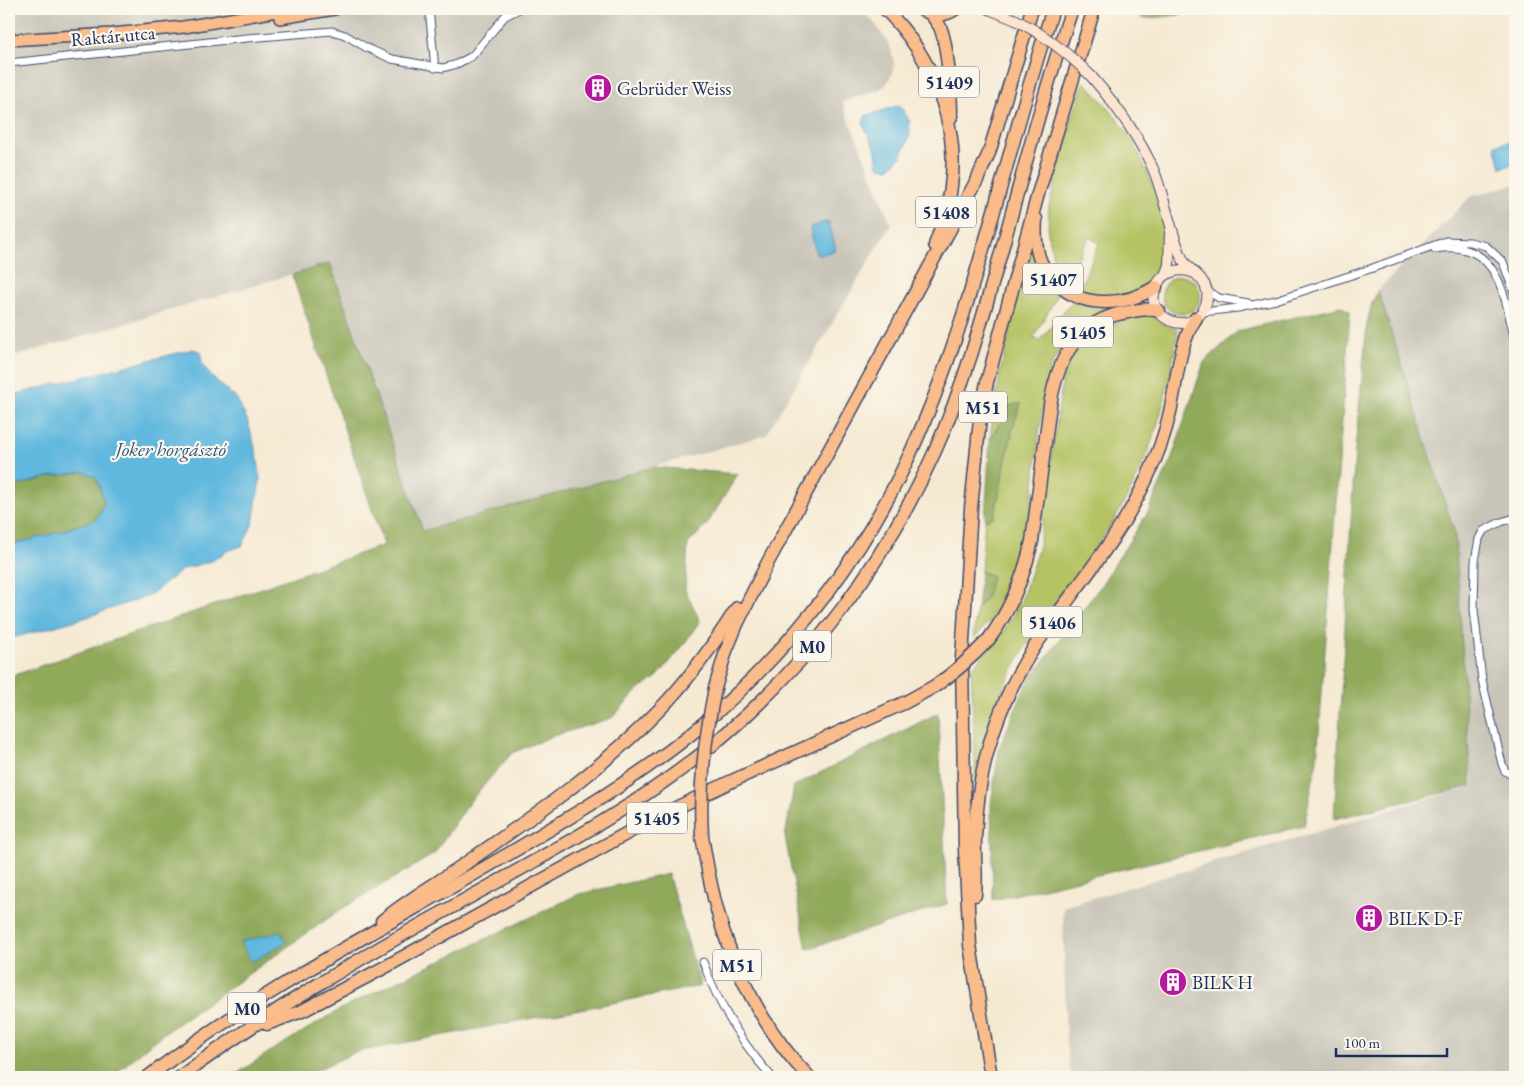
<svg xmlns="http://www.w3.org/2000/svg" width="1524" height="1086" viewBox="0 0 1524 1086" font-family="'EB Garamond',serif">
	<style>
		.industrial { fill: #c8c4b8 }
		.green { fill: #b5c365; stroke: #687962 }
		.forest { fill: #90a95a; stroke: #566c5c }
		.water { fill: #61b8de; stroke: #3e749e }
		.lines { fill: none; stroke-linecap: round; stroke-linejoin: round }
		.street-casing { stroke: #3c4b6f; stroke-width: 9 }
		.secondary-casing { stroke: #3c4b6f; stroke-width: 12 }
		.primary-casing { stroke: #3c4b6f; stroke-width: 14 }
		.highway-casing { stroke: #3c4b6f; stroke-width: 15 }
		.street { stroke: #fff; stroke-width: 7 }
		.secondary { stroke: #fde4d0; stroke-width: 10 }
		.primary { stroke: #f9bc8a; stroke-width: 11 }
		.highway { stroke: #f9bc8a; stroke-width: 12 }
		.secondary-bridge-casing { stroke: #3c4b6f; stroke-width: 12; stroke-linecap: butt }
		.highway-bridge-casing { stroke: #3c4b6f; stroke-width: 15; stroke-linecap: butt }
		.secondary-bridge { stroke: #fde4d0; stroke-width: 10 }
		.highway-bridge { stroke: #f9bc8a; stroke-width: 12 }
		.labels { text-anchor: middle; dominant-baseline: central; stroke-width: 4.5; stroke-linejoin: round; paint-order: stroke }
		.shield { fill: #fbf7ec; stroke: #5e6b89; stroke-width: 1 }
		.shield-label { font-size: 18px; font-weight: bold; fill: #1b2f5e }
		.street-label { font-size: 19px; fill: #1b2f5e; stroke: #fbf7ec }
		.poi-label { font-size: 19px; fill: #1b2f5e; stroke: #fbf7ec; text-anchor: start }
		.water-label { font-size: 20px; font-style: italic; fill: #305884; stroke: #fbf7ec }
	</style>
	<rect width="100%" height="100%" fill="#fbf7ec"/>
	<filter id="ink" filterUnits="userSpaceOnUse"><feTurbulence type="fractalNoise" baseFrequency=".02" numOctaves="2"/><feDisplacementMap in="SourceGraphic" scale="10" xChannelSelector="R" yChannelSelector="G"/><feConvolveMatrix kernelMatrix="1 2 1 2 8 2 1 2 1" color-interpolation-filters="sRGB"/></filter>
	<filter id="wash" filterUnits="userSpaceOnUse"><feTurbulence type="fractalNoise" baseFrequency=".0096" numOctaves="4" result="noise"/><feDisplacementMap in="SourceGraphic" scale="20" xChannelSelector="R" yChannelSelector="G"/><feGaussianBlur stdDeviation="1.12" result="paint"/><feColorMatrix in="noise" values="0 0 0 0 0 0 0 0 0 0 0 0 0 0 0 0 0 1.4 0 .05"/><feComposite in="paint" operator="in"/></filter>
	<g filter="url(#wash)">
		<rect width="100%" height="100%" fill="#f5e9d2"/>
		<g class="industrial">
			<path d="M9 9H857L873 21 890 46 894 62 892 74 886 85 876 91 842 102 891 224 766 435 423 532 330 263 9 358Z"/>
			<path d="M1515 184V1077H1071L1066 1043 1063 907 1471 786 1455 534 1378 290 1470 197Z"/>
		</g>
		<g class="green">
			<path d="M1084 81C1102 100 1121 121 1134 144 1140 155 1144 167 1150 179 1155 191 1162 205 1163 219 1165 230 1164 242 1163 253 1162 268 1157 284 1141 290 1120 298 1103 298 1082 289V283L1099 243 1089 237 1069 276 1062 274 1053 257 1048 233 1049 206 1067 134Z"/>
			<path d="M1033 241 1060 291 1033 338 1040 340 1073 300 1094 308 1130 305C1116 309 1099 312 1087 320 1079 325 1072 335 1066 343 1062 349 1057 355 1053 362 1045 379 1042 413 1039 433 1031 504 1033 587 973 638L977 609 987 596 992 576 981 571 985 520 994 517 1013 427 1021 404 1009 406 990 440C997 372 1015 307 1033 241Z"/>
			<circle cx="1181" cy="295" r="19"/>
			<path d="M1153 314 1168 327 1178 329C1168 396 1153 455 1117 515 1087 566 1045 609 1017 662 1003 687 991 715 983 742 980 755 978 770 976 783L971 669 1001 635 1022 599 1039 546 1063 377 1076 348 1097 331 1134 317Z"/>
		</g>
		<g class="forest">
			<path d="M1131 9H1188L1179 15 1143 19Z"/>
			<path d="M330 263 423 531 653 467 738 474 706 526 688 544 685 589 700 621 682 647 657 677 637 691 612 718 550 737 512 753 471 800 434 854 340 910 160 1036 111 1077H9V677L384 545 292 275Z"/>
			<path d="M1378 290 1455 534 1471 786 1334 819 1355 450 1367 324 1372 303Z"/>
			<path d="M1341 306 1350 312 1317 760 1304 826 993 900 991 804 999 748 1027 683 1100 587 1148 512 1171 460 1204 362 1238 331Z"/>
			<path d="M1021 403 1013 427 994 517 985 520 990 440 1009 406Z"/>
			<path d="M84 472 96 477 105 503 95 520 49 535 9 545V488L52 476Z"/>
			<path d="M981 571 992 576 987 596 977 609Z"/>
			<path d="M938 713 947 904 807 949 785 837 794 786Z"/>
			<path d="M668 874 701 986 356 1052 301 1077H232L274 1049 348 1005 579 894Z"/>
		</g>
		<g class="water">
			<path d="M900 105 909 120 910 135 901 157 888 169 878 166 875 148 863 124 865 116Z"/>
			<path d="M1515 140V164L1501 168 1495 145Z"/>
			<path d="M825 222 829 223 836 250 820 255 816 253 810 228Z"/>
			<path d="M193 349 201 352 202 364 211 376 237 399 248 422 258 459 260 480 253 523 242 546 227 551 212 561 183 569 150 595 84 618 9 639V545L49 535 95 520 105 503 96 477 84 472 52 476 9 488V396Z"/>
			<path d="M281 932 286 942 252 962 240 942Z"/>
		</g>
	</g>
	<g filter="url(#ink)">
		<g class="lines">
			<defs>
				<g id="street">
					<path d="M429 9 435 68"/>
					<path d="M9 63 247 38 332 31 345 35 367 48 392 59 443 68 457 64 472 56 505 16 519 9"/>
					<path d="M1435 249C1498 238 1504 294 1515 341"/>
					<path d="M1207 291 1219 298 1248 303"/>
					<path d="M1202 312 1238 308 1276 300 1370 269 1446 241 1470 242 1486 246 1503 262 1515 295"/>
					<path d="M1515 518 1501 522 1483 531 1479 539 1475 561 1474 610 1482 680 1502 764 1505 771 1515 777"/>
					<path d="M703 962C719 1006 741 1043 772 1077"/>
				</g>
				<g id="secondary">
					<path d="M989 9 1016 20"/>
					<path d="M1091 76C1116 105 1139 136 1154 171 1165 199 1170 230 1182 258 1188 271 1204 276 1207 291 1209 303 1203 314 1193 320 1185 324 1175 324 1167 319 1138 303 1160 259 1194 273"/>
					<path d="M1165 275 1169 265 1170 232"/>
				</g>
				<g id="primary">
					<path d="M921 9C932 17 945 17 956 9"/>
					<path d="M280 18 335 9"/>
					<path d="M9 40 112 34 184 27 289 9"/>
				</g>
				<g id="highway">
					<path d="M885 9C930 54 960 121 951 186 949 206 942 226 935 245"/>
					<path d="M931 14C934 19 938 23 940 27 948 45 951 96 951 117"/>
					<path d="M1036 219C1035 232 1035 244 1039 257 1041 264 1046 271 1051 277 1077 309 1122 308 1156 287"/>
					<path d="M989 639C1011 609 1024 577 1032 541L1050 405C1058 358 1077 320 1128 312 1139 310 1148 308 1159 311"/>
					<path d="M715 688 726 651 737 624 768 562 977 180 989 153 1032 9"/>
					<path d="M702 836C707 868 713 899 723 930 740 983 770 1037 809 1077"/>
					<path d="M975 895C977 876 974 857 975 838 976 810 980 780 987 753 997 716 1014 678 1035 646 1072 591 1118 541 1146 480 1156 459 1165 435 1170 412 1177 382 1178 345 1196 318"/>
					<path d="M382 921C408 899 438 883 466 863 533 817 602 769 659 710 689 680 714 644 737 608"/>
					<path d="M267 1024 302 1011 387 966 651 820 732 781 906 702 935 686"/>
					<path d="M148 1077C269 983 407 916 537 837 594 803 651 768 702 725 784 655 854 569 902 471 973 325 1002 162 1053 9"/>
					<path d="M180 1077C266 1013 360 958 454 906 543 856 637 808 716 742 810 664 885 562 935 451 964 386 983 317 1002 249 1024 169 1045 88 1072 9"/>
					<path d="M991 1077 970 945 965 850 962 658 971 508 980 419 987 382 1038 194 1094 9"/>
				</g>
			</defs>
			<use href="#street" class="street-casing"/>
			<use href="#secondary" class="secondary-casing"/>
			<use href="#primary" class="primary-casing"/>
			<use href="#highway" class="highway-casing"/>
			<use href="#street" class="street"/>
			<use href="#secondary" class="secondary"/>
			<use href="#primary" class="primary"/>
			<use href="#highway" class="highway"/>
			<defs>
				<path id="secondary-bridge" d="M1016 20C1045 35 1068 53 1091 76"/>
				<g id="highway-bridge">
					<path d="M935 686C956 672 972 657 989 639"/>
					<path d="M702 836C699 783 705 739 715 688"/>
				</g>
			</defs>
			<use href="#secondary-bridge" class="secondary-bridge-casing"/>
			<use href="#highway-bridge" class="highway-bridge-casing"/>
			<use href="#secondary-bridge" class="secondary-bridge"/>
			<use href="#highway-bridge" class="highway-bridge"/>
		</g>
	</g>
	<defs>
		<symbol id="building-disc" viewBox="-11 -11 22 22"><circle r="9.5" fill="#b5179e" stroke="#fbf7ec"/><path d="M-4-6H4V6H1V3H-1V6H-4ZM-2.5-4.3h1.7v1.8h-1.7ZM.8-4.3h1.7v1.8H.8ZM-2.5-1h1.7V.8h-1.7ZM.8-1h1.7V.8H.8Z" fill="#fff"/></symbol>
	</defs>
	<g fill-rule="evenodd">
		<use href="#building-disc" x="582" y="72" width="32" height="32"/>
		<use href="#building-disc" x="1353" y="902" width="32" height="32"/>
		<use href="#building-disc" x="1157" y="966" width="32" height="32"/>
	</g>
	<g class="labels">
		<g class="shield">
			<rect x="919" y="66.5" width="60" height="31" rx="4"/>
			<rect x="916" y="196.5" width="60" height="31" rx="4"/>
			<rect x="1023" y="263.5" width="60" height="31" rx="4"/>
			<rect x="1053" y="316.5" width="60" height="31" rx="4"/>
			<rect x="959" y="391.5" width="48" height="31" rx="4"/>
			<rect x="1022" y="606.5" width="60" height="31" rx="4"/>
			<rect x="793" y="630.5" width="38" height="31" rx="4"/>
			<rect x="627" y="802.5" width="60" height="31" rx="4"/>
			<rect x="713" y="949.5" width="48" height="31" rx="4"/>
			<rect x="228" y="992.5" width="38" height="31" rx="4"/>
		</g>
		<g class="shield-label">
			<text x="949" y="82">51409</text>
			<text x="946" y="212">51408</text>
			<text x="1053" y="279">51407</text>
			<text x="1083" y="332">51405</text>
			<text x="983" y="407">M51</text>
			<text x="1052" y="622">51406</text>
			<text x="812" y="646">M0</text>
			<text x="657" y="818">51405</text>
			<text x="737" y="965">M51</text>
			<text x="247" y="1008">M0</text>
		</g>
		<g class="street-label">
			<text transform="translate(113 36) rotate(-5)">Raktár utca</text>
		</g>
		<g class="poi-label">
			<text x="617" y="88">Gebrüder Weiss</text>
			<text x="1388" y="918">BILK D-F</text>
			<text x="1192" y="982">BILK H</text>
		</g>
		<g class="water-label">
			<text x="171" y="449">Joker horgásztó</text>
		</g>
	</g>
	<rect width="1524" height="1086" fill="none" stroke="#fbf7ec" stroke-width="30"/>
	<path d="M1336 1048v8h111v-8" fill="none" stroke="#1b2f5e" stroke-width="2.5"/>
	<text x="1344" y="1048" font-size="15" fill="#1b2f5e" stroke="#fbf7ec" stroke-width="4" paint-order="stroke">100 m</text>
</svg>
